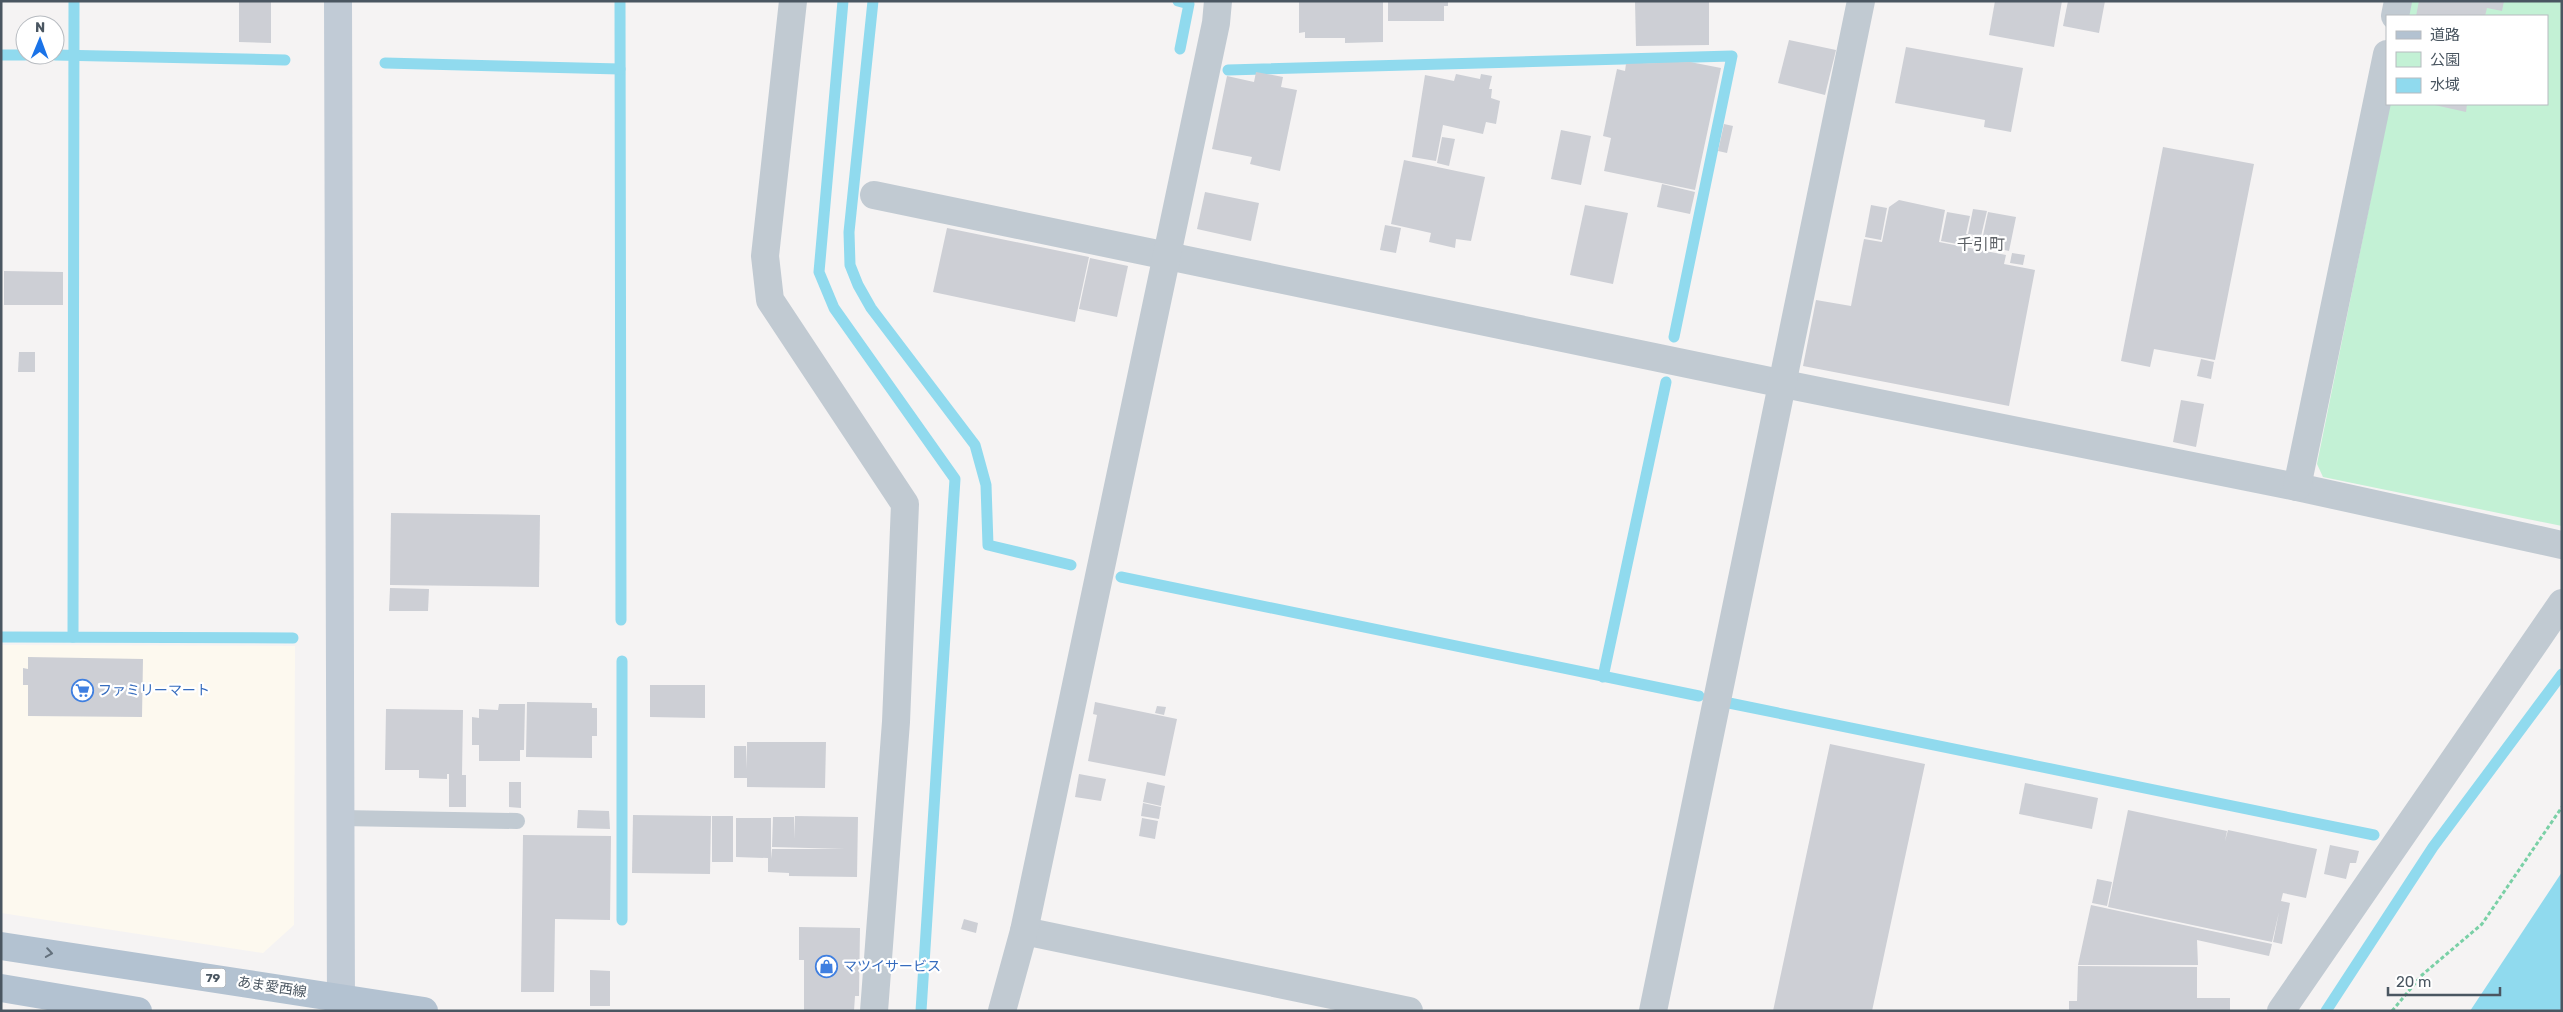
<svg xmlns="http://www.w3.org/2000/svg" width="2563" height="1012" viewBox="0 0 2563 1012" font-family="Rubik,'Noto Sans JP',sans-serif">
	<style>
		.commercial { fill: #fdf9ef }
		.green { fill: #c3f1d5 }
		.water { fill: #90daee }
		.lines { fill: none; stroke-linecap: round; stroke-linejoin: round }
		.stream { stroke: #90daee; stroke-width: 11 }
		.building { fill: #cdcfd5 }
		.path { stroke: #7ad0a6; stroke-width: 3; stroke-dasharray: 4 2.5; stroke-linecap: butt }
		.lane { stroke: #c1cad2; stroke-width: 16 }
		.street { stroke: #c1cad2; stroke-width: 28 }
		.secondary { stroke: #c1cbd6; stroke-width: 28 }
		.primary { stroke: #b3c2d1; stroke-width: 28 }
		.oneway { stroke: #64717d }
		.labels { text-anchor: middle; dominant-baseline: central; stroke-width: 4.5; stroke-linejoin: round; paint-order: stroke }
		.shield { fill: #fff; stroke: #808990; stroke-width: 1 }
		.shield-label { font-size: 12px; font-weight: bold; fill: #4a5661 }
		.shop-label { font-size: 14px; fill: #366cbe; stroke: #fff; text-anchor: start }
		.street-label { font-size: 14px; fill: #4a5661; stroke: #fff }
		.quarter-label { font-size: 16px; fill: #5f6368; stroke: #fff }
	</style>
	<rect width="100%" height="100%" fill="#f5f3f3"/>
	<path class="commercial" d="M1 645 295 646 294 925 263 953 1 913Z"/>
	<path class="green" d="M2411 1H2562V526L2323 477 2317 464 2390 104H2547V16H2408Z"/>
	<path class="water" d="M2562 872V1011H2470L2476 1002Z"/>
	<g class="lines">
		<g class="stream">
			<path d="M620 1 621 620"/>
			<path d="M843 1 819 272 834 308 955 479 921 1011"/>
			<path d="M873 1 849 232 850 265 858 285 871 308 975 445 986 485 988 545 1071 565"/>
			<path d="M1178 1 1189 4 1180 49"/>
			<path d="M1 55H25"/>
			<path d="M55 55 285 60"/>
			<path d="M385 63 620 69"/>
			<path d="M1228 70 1732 56 1674 337"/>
			<path d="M1121 577 1699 696"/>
			<path d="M1 637 293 638"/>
			<path d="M73 637 74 1"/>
			<path d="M622 661V920"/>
			<path d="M1603 677 1666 382"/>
			<path d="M1729 703 2374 835"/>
			<path d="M2326 1011 2433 847 2562 674"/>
		</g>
	</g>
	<g class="building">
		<path d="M239 1H271V43L239 42Z"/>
		<path d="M1299 1H1383V42L1345 43V38H1305V32L1299 33Z"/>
		<path d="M1388 1H1448V6H1444V21H1388Z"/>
		<path d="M1635 1H1709V45L1636 46Z"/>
		<path d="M1995 1H2062L2054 47 1989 35Z"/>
		<path d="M2068 1H2105L2099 33 2063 26Z"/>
		<path d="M2419 1H2504L2502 11 2487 8 2485 16H2416Z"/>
		<path d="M1789 40 1836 50 1825 95 1778 83Z"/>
		<path d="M1906 47 2023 68 2011 132 1984 127 1985 120 1895 103Z"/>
		<path d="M1690 62 1721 68 1695 190 1604 171 1611 138 1603 136 1617 69 1625 71 1626 64Z"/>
		<path d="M1256 72 1283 77 1281 87 1297 90 1280 171 1250 164 1252 157 1212 149 1227 76 1254 82Z"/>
		<path d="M1456 74 1480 79 1481 74 1492 76 1489 89H1492L1491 98 1500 101 1496 124 1486 122 1483 134 1443 125 1436 161 1412 157 1425 75 1454 81Z"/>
		<path d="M2430 104H2467L2466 112Z"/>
		<path d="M1724 124 1733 126 1727 153 1718 151Z"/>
		<path d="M1561 130 1591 136 1581 185 1551 179Z"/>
		<path d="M1442 137 1455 139 1449 166 1437 163Z"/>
		<path d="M2163 147 2254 164 2215 360 2154 349 2150 367 2121 361Z"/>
		<path d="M1404 160 1485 177 1471 241 1456 239 1455 248 1429 242 1431 233 1391 224Z"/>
		<path d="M1662 184 1695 192 1690 214 1657 207Z"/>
		<path d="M1205 192 1259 203 1251 241 1197 229Z"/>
		<path d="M1899 200 1945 210 1939 242 2006 255 2004 264 2035 270 2009 406 1803 366 1816 300 1851 306 1864 239 1882 242 1889 207Z"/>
		<path d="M1585 205 1628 213 1613 284 1570 275Z"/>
		<path d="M1871 205 1887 208 1881 240 1865 237Z"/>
		<path d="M1973 209 1987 211 1981 236 1968 234Z"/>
		<path d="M1947 212 1970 216 1966 234 1981 238 1979 248 1941 241Z"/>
		<path d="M1988 212 2016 217 2009 251 1981 245Z"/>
		<path d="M1385 225 1401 228 1396 253 1380 250Z"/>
		<path d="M947 228 1089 257 1075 322 933 292Z"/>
		<path d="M2012 253 2025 255 2023 265 2010 263Z"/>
		<path d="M1090 258 1128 266 1117 317 1079 309Z"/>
		<path d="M4 271 63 272V305H4Z"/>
		<path d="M19 352H35V372H18Z"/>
		<path d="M2201 359 2214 362 2211 379 2197 376Z"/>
		<path d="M2181 400 2204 404 2196 447 2173 442Z"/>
		<path d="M391 513 540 515 539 587 390 585Z"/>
		<path d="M390 588 429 589 428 611H389Z"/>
		<path d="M28 657 143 659 142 717 28 716V685H23V668L28 669Z"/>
		<path d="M650 685H705V718L650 717Z"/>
		<path d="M527 702 592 703V708H597V736H592V758L526 757Z"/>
		<path d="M1095 702 1177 719 1165 776 1088 761 1097 715 1093 714Z"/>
		<path d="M499 704H525L524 750H520V761H479V745H472V717L479 718V709L498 710Z"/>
		<path d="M1157 706 1166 707 1164 715 1155 713Z"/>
		<path d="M386 709 463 710 462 775H466V807H449V774H447V779L419 778V770H385Z"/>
		<path d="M747 742H826L825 788 747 787V778H734V746H746L747 769Z"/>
		<path d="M1830 744 1925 764 1872 1011H1773Z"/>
		<path d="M1079 774 1106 779 1101 801 1075 797Z"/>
		<path d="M509 782H521V808L509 807Z"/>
		<path d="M1147 782 1165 786 1161 806 1143 802Z"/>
		<path d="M2025 783 2098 798 2092 829 2019 814Z"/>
		<path d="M1143 803 1161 807 1159 819 1141 816Z"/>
		<path d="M578 810 609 811 610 829 577 828Z"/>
		<path d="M2128 810 2227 831 2225 841 2228 830 2317 849 2306 898 2283 893 2281 901 2290 903 2282 944 2273 942 2279 912 2272 942 2108 907Z"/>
		<path d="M633 815 711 816 710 874 632 873Z"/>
		<rect x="712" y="816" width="21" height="46"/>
		<path d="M795 816 858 817 857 877 789 876V873L768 872V858L736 857V818H771V859L772 849H845L772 847 773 817H794V839Z"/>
		<path d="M1142 818 1158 821 1155 839 1139 836Z"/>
		<path d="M523 835 611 836 610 920 555 919 554 992H521Z"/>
		<path d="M2330 845 2359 851 2356 863H2350L2346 879 2324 874Z"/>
		<path d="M2097 879 2112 882 2107 906 2092 903Z"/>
		<path d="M2091 905 2272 944 2269 956 2197 940 2198 965H2078Z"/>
		<path d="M964 919 978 923 976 933 961 929Z"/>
		<path d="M799 927 860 928 859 996H855L854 1011H804V960H799Z"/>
		<path d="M2078 966 2197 967V998H2230V1011H2069V1001H2077Z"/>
		<path d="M590 970 610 971V1006H590Z"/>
	</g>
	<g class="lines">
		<path class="path" d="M2392 1011 2422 975 2482 924 2562 807"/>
		<path class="lane" d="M341 818 517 821"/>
		<g class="street">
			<path d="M793 1 765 256 770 300 905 504 896 722 874 1011"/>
			<path d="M2395 16 2398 1"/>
			<path d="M874 195 1784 384 2297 487 2562 545"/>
			<path d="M2297 487 2387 54"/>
			<path d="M1024 931 1409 1011"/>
			<path d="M1002 1011 1024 931 1216 23 1218 1"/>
			<path d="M1653 1011 1861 1"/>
			<path d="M2281 1011 2562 603"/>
		</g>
		<path class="secondary" d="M338 1 341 1011"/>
		<g class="primary">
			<path d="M1 946 424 1011"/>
			<path d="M1 988 138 1011"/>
		</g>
	</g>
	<defs><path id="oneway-chevron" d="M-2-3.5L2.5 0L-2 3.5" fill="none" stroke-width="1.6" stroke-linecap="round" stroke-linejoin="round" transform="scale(1.25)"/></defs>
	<use class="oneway" href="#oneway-chevron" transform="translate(49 953) rotate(9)"/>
	<defs>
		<symbol id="supermarket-ring" viewBox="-11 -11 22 22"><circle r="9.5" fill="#fff" stroke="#3f7fe0" stroke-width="1.5"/><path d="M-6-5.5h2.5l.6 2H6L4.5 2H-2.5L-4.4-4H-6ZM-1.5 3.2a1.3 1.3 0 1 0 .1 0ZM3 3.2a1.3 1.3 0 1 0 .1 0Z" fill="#3f7fe0"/></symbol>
		<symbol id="shop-ring" viewBox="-11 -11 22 22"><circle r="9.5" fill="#fff" stroke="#3f7fe0" stroke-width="1.5"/><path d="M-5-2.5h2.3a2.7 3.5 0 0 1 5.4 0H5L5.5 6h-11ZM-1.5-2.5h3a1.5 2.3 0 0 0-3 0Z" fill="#3f7fe0"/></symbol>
	</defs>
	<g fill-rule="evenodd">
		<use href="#supermarket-ring" x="70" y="678" width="25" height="25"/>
		<use href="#shop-ring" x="814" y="954" width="25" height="25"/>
	</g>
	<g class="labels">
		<rect class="shield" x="200.5" y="968.5" width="25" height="19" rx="4"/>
		<g class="shield-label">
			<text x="213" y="978">79</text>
		</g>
		<g class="shop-label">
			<text x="98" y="690">ファミリーマート</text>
			<text x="843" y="966">マツイサービス</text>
		</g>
		<g class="street-label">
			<text transform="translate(272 987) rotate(9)">あま愛西線</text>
		</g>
		<g class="quarter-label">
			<text x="1981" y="244">千引町</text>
		</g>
	</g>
	<rect width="2563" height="1012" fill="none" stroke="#4a5661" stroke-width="5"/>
	<rect x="2386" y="15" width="162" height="90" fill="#ffffff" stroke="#b7bbc0"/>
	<rect x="2396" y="31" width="25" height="8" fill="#b3c2d1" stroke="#b7bbc0"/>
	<text x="2430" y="40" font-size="15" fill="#4a5661">道路</text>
	<rect x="2396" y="52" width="25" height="15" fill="#c3f1d5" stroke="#b7bbc0"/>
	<text x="2430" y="65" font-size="15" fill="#4a5661">公園</text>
	<rect x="2396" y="78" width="25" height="15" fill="#90daee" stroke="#b7bbc0"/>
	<text x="2430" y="90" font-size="15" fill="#4a5661">水域</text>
	<g transform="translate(40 40) rotate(1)"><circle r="24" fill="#ffffff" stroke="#b7bbc0"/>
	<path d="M0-4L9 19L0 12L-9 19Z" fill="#1a73e8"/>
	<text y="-8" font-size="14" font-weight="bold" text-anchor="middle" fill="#4a5661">N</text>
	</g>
	<path d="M2388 987v8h112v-8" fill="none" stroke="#4a5661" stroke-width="2.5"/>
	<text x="2396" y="987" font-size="15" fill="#4a5661" stroke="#ffffff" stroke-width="4" paint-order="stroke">20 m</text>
</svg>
